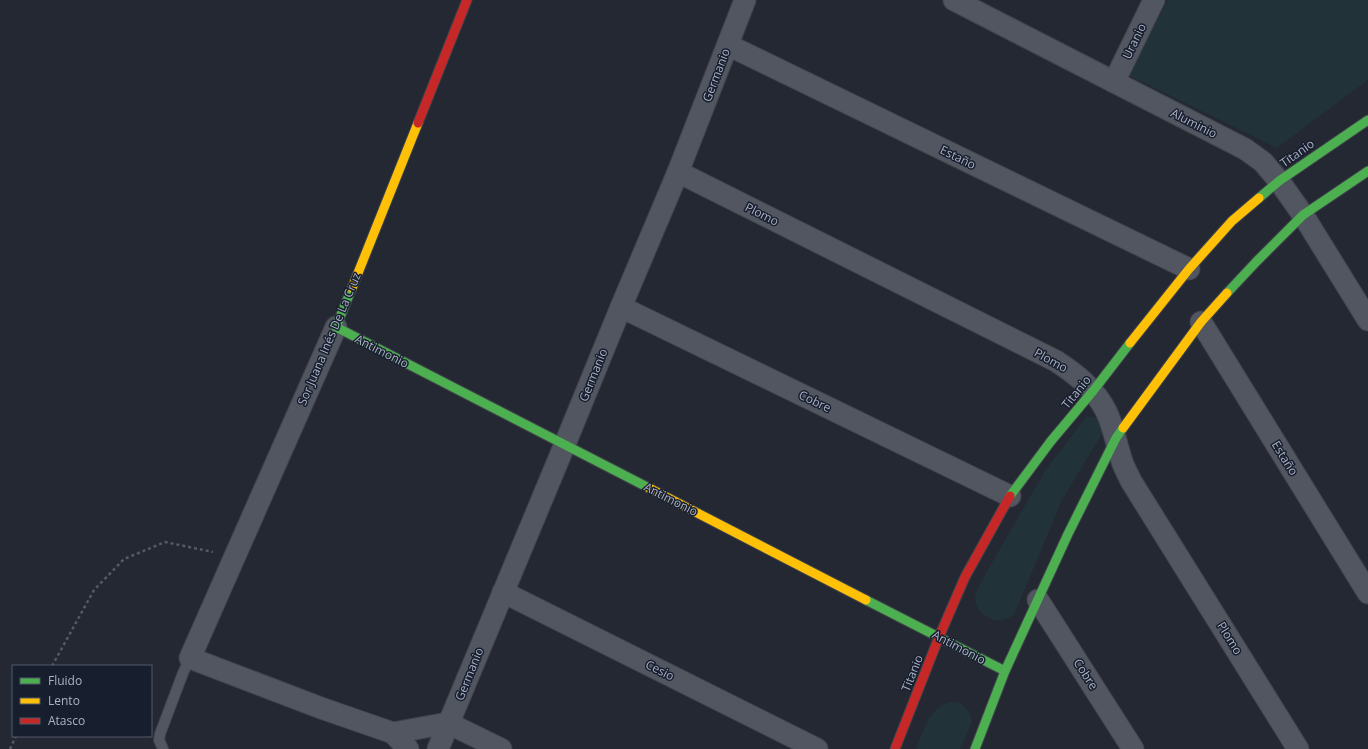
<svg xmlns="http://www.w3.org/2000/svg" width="1368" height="749" viewBox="0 0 1368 749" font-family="'Open Sans',sans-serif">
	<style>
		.green { fill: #213238 }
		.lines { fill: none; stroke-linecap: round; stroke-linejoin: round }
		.lane-casing { stroke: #40434b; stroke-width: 12 }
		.street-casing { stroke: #40434b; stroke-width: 23 }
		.fast-casing { stroke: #40434b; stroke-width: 11 }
		.slow-casing { stroke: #40434b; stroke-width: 11 }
		.jam-casing { stroke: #40434b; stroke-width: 11 }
		.path { stroke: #565a63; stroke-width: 2.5; stroke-dasharray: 3 3; stroke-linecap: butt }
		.lane { stroke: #525661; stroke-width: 10 }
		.street { stroke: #525661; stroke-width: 21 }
		.fast { stroke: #4caf50; stroke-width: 9 }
		.slow { stroke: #ffc107; stroke-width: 9 }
		.jam { stroke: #c62828; stroke-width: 9 }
		.labels { text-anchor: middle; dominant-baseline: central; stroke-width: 3; stroke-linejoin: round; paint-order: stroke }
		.street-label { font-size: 12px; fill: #abb2c6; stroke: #171e2d }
	</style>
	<rect width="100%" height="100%" fill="#242832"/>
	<g class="green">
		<path d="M1168 0H1368V80L1277 148 1128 75Z"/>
		<path d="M1086 417H1093L1101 419 1103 425 1102 434 1062 500 1014 615C1009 618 1002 621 996 620 985 618 975 609 975 597 976 593 979 586 981 582L1031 495 1047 468Z"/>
		<path d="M950 702 960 703 969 712 972 722 960 749H916C924 730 928 709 950 702Z"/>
	</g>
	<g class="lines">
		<defs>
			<path id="lane" d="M163 749 159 740 160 734 183 673 190 658"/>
			<g id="street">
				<path d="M954 0 1245 149 1263 162 1279 181 1303 215 1368 320"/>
				<path d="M728 45 1189 269"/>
				<path d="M1114 82 1154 0"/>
				<path d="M678 172 1056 361C1076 374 1095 389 1106 411 1114 427 1116 444 1122 461 1124 468 1128 474 1131 481L1298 749"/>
				<path d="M621 307 1010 496"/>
				<path d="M1201 322 1368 593"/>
				<path d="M336 327 190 658 321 708 393 733 408 749"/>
				<path d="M503 592 817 749"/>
				<path d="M1038 600 1133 749"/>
				<path d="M393 733 448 723 501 749"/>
				<path d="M438 749 565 444 621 307 678 172 745 0"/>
			</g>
			<g id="fast">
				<path d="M1259 198 1279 181 1368 120"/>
				<path d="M352 288 336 327 649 488"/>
				<path d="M1227 293 1257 261 1303 215 1368 171"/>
				<path d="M1010 496 1051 441 1093 391 1130 343"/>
				<path d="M866 600 1005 671"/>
				<path d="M975 749 1005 671 1068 534 1116 438 1123 428"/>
			</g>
			<g id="slow">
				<path d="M352 288 418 123"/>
				<path d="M1130 343 1189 269 1232 221 1259 198"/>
				<path d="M1123 428 1201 322 1227 293"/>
				<path d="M649 488 866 600"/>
			</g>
			<g id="jam">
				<path d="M418 123 467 0"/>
				<path d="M895 749 939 637 965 577 1010 496"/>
			</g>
		</defs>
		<use href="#lane" class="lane-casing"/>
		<use href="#street" class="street-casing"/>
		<use href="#fast" class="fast-casing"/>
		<use href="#slow" class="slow-casing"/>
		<use href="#jam" class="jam-casing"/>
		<g class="path">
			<path d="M52 666 94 590 124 559 165 542 213 552"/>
			<path d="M10 749 16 736"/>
		</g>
		<use href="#lane" class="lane"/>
		<use href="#street" class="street"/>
		<use href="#fast" class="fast"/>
		<use href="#slow" class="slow"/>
		<use href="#jam" class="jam"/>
	</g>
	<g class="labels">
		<g class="street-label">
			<text transform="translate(1134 41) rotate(-64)">Uranio</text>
			<text transform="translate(716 75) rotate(-69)">Germanio</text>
			<text transform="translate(1194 123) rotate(27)">Aluminio</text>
			<text transform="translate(1297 153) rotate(-35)">Titanio</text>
			<text transform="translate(958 157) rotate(26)">Estaño</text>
			<text transform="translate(762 214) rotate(27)">Plomo</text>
			<text transform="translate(329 339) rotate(-67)">Sor Juana Inés De La Cruz</text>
			<text transform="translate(382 351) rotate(27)">Antimonio</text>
			<text transform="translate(1051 360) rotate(29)">Plomo</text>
			<text transform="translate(593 375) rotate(-68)">Germanio</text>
			<text transform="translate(1076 392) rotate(-51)">Titanio</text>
			<text transform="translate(815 401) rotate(26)">Cobre</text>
			<text transform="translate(1285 458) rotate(58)">Estaño</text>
			<text transform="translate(671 499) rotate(27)">Antimonio</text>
			<text transform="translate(1230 638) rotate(58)">Plomo</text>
			<text transform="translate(959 647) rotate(28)">Antimonio</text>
			<text transform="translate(660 670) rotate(27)">Cesio</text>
			<text transform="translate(912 673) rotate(-68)">Titanio</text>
			<text transform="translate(469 674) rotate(-68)">Germanio</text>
			<text transform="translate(1086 674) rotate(57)">Cobre</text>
		</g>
	</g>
	<rect x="12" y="665" width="140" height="72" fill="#171e2d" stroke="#52596a"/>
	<rect x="20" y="678" width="20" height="6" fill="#4caf50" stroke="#52596a"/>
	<text x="48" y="685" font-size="12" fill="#abb2c6">Fluido</text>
	<rect x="20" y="698" width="20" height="6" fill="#ffc107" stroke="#52596a"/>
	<text x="48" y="705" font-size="12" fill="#abb2c6">Lento</text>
	<rect x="20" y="718" width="20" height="6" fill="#c62828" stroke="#52596a"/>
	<text x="48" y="725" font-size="12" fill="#abb2c6">Atasco</text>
</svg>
